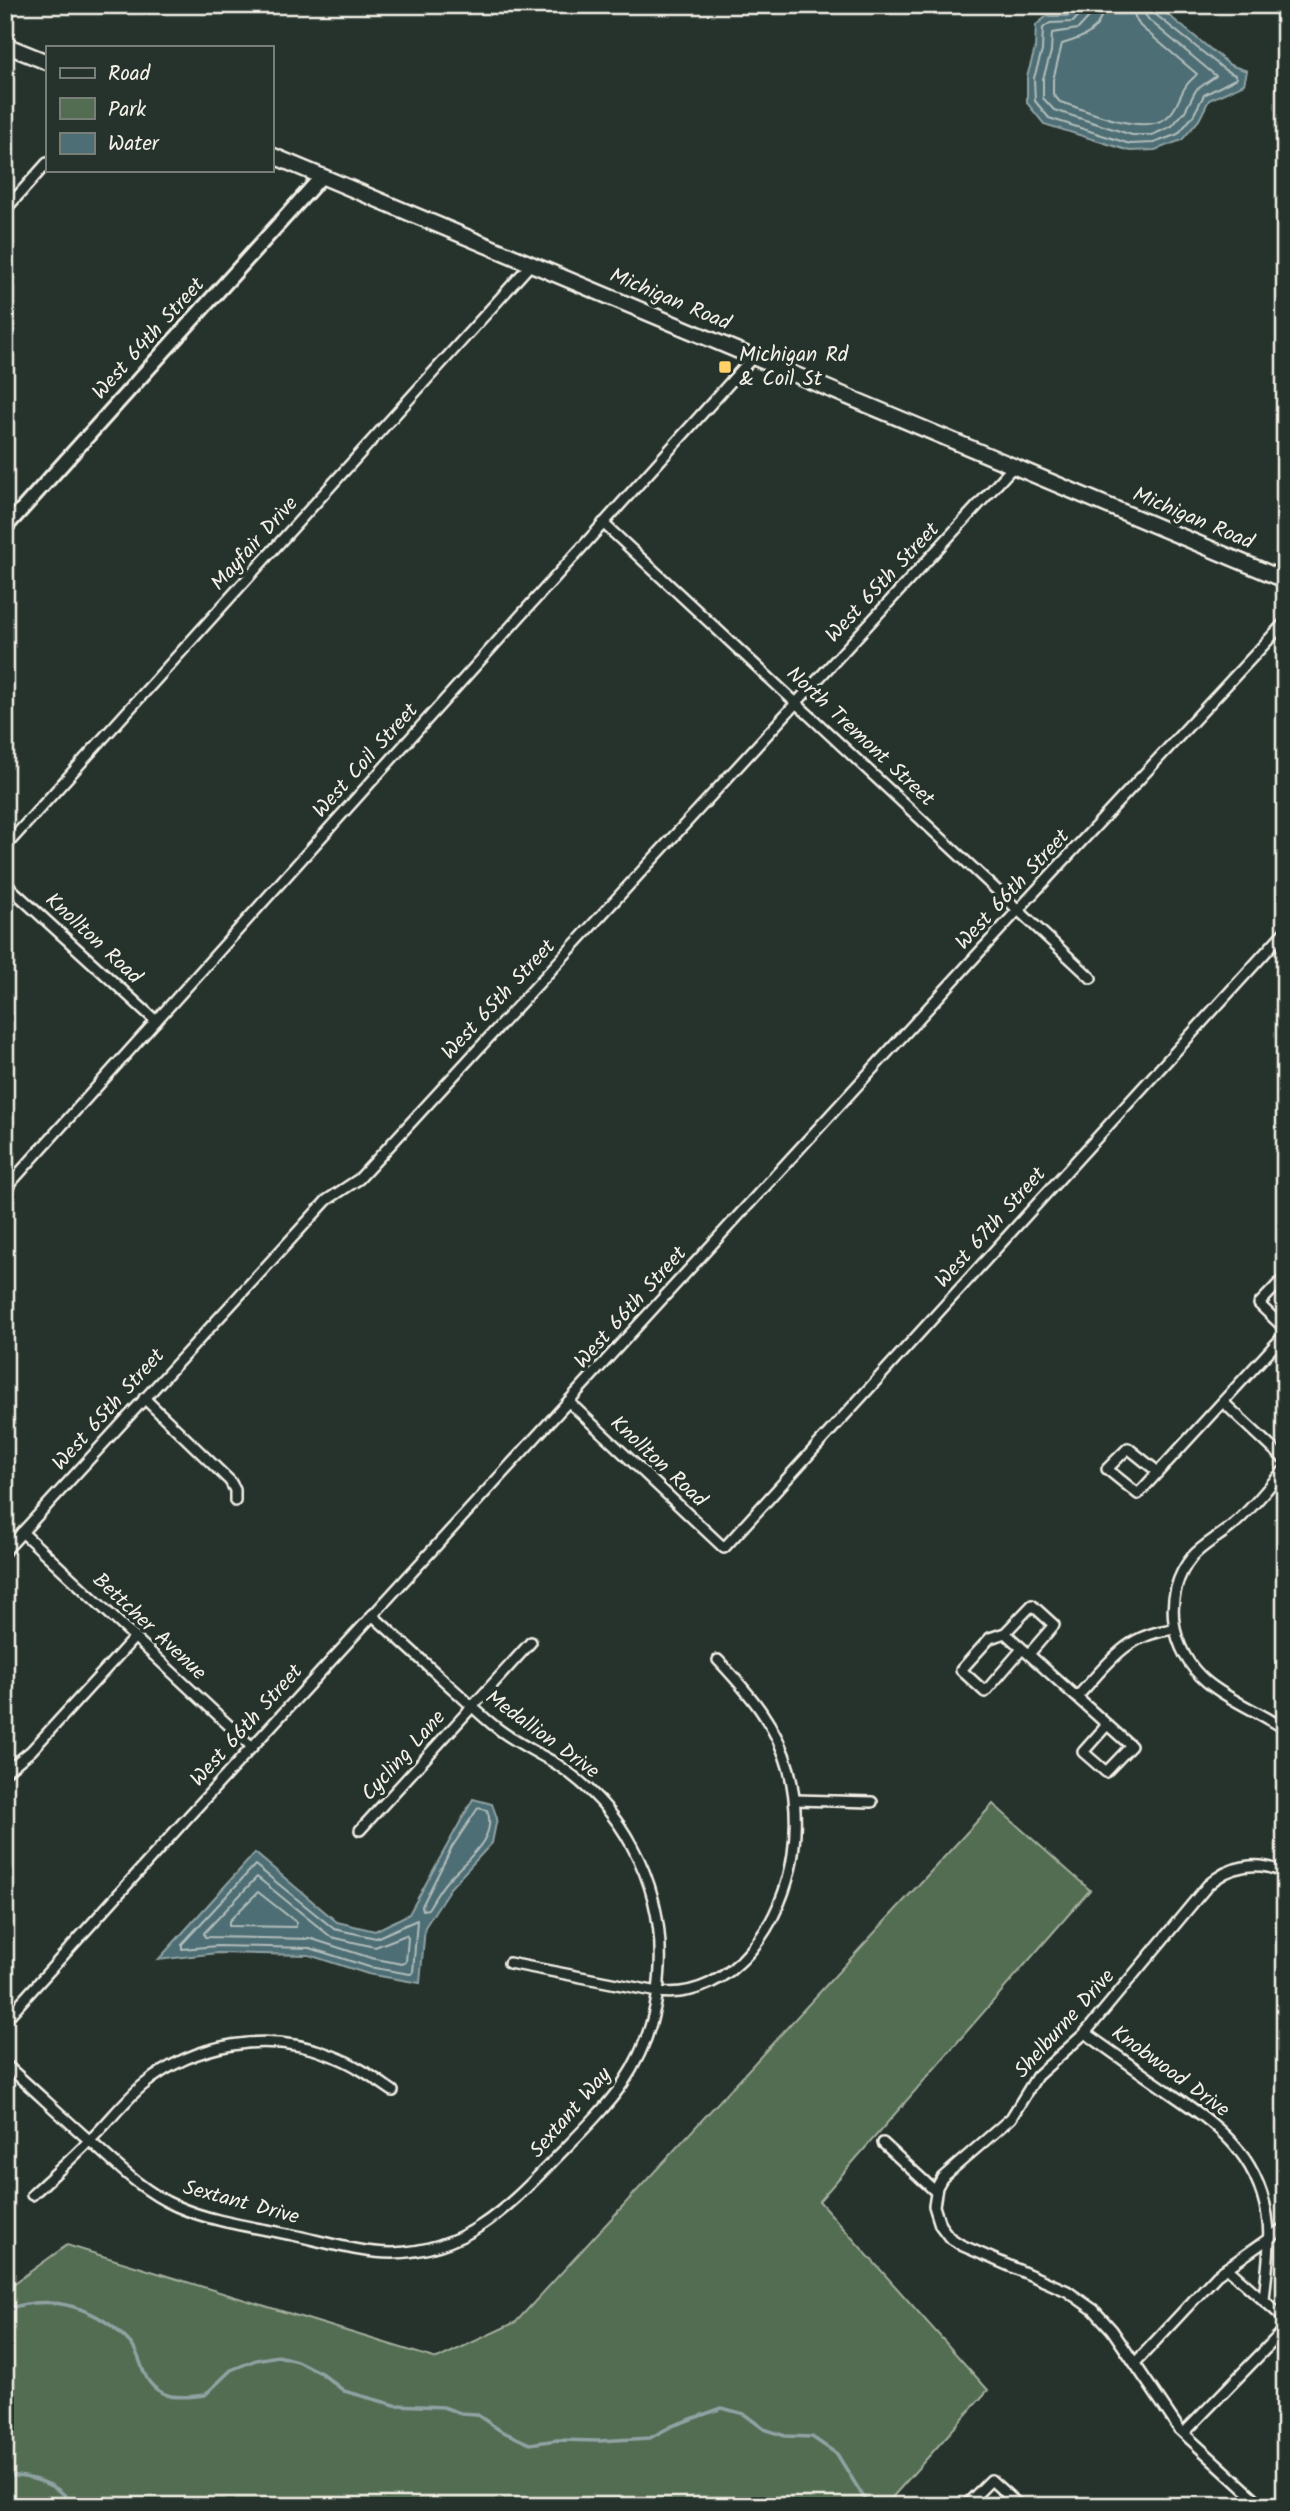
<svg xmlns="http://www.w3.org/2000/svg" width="1290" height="2511" viewBox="0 0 1290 2511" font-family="Kalam,sans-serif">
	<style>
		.green { fill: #536d53; stroke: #a4af9e; stroke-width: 2 }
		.water { fill: #4e6e75; stroke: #90a2a3; stroke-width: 2 }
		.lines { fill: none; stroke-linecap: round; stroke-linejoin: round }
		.shore { stroke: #b2bdba; stroke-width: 2 }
		.stream { stroke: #90a2a3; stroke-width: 3.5 }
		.street-casing { stroke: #f4f1e8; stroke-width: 14 }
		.secondary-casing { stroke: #f4f1e8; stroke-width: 18 }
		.primary-casing { stroke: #f4f1e8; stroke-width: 19 }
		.street { stroke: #26332d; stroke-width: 9 }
		.secondary { stroke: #26332d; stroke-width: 12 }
		.primary { stroke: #26332d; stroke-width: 14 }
		.poi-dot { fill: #ffd166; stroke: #26332d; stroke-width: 2.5 }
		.labels { text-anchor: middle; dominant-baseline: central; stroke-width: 7; stroke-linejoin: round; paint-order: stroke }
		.street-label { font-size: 21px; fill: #f4f1e8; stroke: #26332d }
		.poi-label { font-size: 21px; fill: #f4f1e8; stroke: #26332d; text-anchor: start }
	</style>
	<rect width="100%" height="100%" fill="#26332d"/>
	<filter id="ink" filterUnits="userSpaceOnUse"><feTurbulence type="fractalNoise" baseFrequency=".0143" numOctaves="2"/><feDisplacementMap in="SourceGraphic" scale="14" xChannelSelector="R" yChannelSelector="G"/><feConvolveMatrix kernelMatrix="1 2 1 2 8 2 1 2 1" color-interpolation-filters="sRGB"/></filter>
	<g filter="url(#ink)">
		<path class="green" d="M993 1804 1090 1890 819 2201 988 2390 888 2502 892 2506H5V2290L67 2245 437 2359 516 2322Z"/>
		<g class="water">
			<path d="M1079 5H1156L1230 65 1247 71 1244 84 1209 100 1199 120 1182 140 1155 150 1130 151 1044 124 1027 103V77L1035 49 1036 25 1047 16H1069Z"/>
			<path d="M473 1799 492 1804 497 1818 492 1843 450 1888 425 1927 420 1983 368 1974 309 1955 217 1953 158 1960 255 1853 337 1922 375 1931 409 1914Z"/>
		</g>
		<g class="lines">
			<g class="shore">
				<path d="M1084 5 1082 12 1073 22 1050 23 1043 28 1042 51 1034 78 1035 101 1049 118 1130 144 1154 143 1178 134 1193 116 1204 95 1237 78 1235 75 1225 70 1155 14 1152 5"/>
				<path d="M1092 5 1090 16 1078 29 1052 33 1051 52 1043 79V98L1054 110 1132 135H1152L1172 126 1185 111 1196 90 1216 76 1149 20 1144 13V5"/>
				<path d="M1103 5C1102 32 1083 38 1062 44L1053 80V94L1060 102C1088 110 1140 136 1166 118 1177 110 1179 96 1186 86 1189 81 1194 78 1197 74L1140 26 1135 17 1133 5"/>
				<path d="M478 1808 487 1810C499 1839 462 1863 446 1882 439 1890 434 1900 428 1909L423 1910 422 1906 452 1847Z"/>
				<path d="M255 1865 334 1929 376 1938 417 1920 413 1973 410 1974 369 1967 310 1948 217 1946 182 1949V1944Z"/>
				<path d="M257 1877 331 1937 375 1947 406 1935 408 1938 406 1962 402 1964 371 1958 312 1939 205 1937 204 1933Z"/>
				<path d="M258 1892 296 1922V1927L229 1926V1921Z"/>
			</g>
			<g class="stream">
				<path d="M5 2310C51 2292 99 2308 131 2344 145 2361 139 2384 167 2395 177 2399 194 2396 205 2395L231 2370 256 2360 278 2356 297 2361 321 2373 344 2391 395 2405 443 2407 460 2413 476 2414 501 2431 530 2444 557 2440 599 2441 650 2438 672 2426 722 2408 744 2414 764 2429 785 2436 812 2437 837 2454 869 2506"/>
				<path d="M5 2475C30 2476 60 2483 73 2506"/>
			</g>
			<defs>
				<g id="street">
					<path d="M5 210 47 163"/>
					<path d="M603 523 1091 978"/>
					<path d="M5 847 531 264"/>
					<path d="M5 883 156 1021"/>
					<path d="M5 1189 753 357"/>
					<path d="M1285 1284 1281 1281 1259 1304 1285 1329"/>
					<path d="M144 1398 230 1481 235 1490V1501"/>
					<path d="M569 1402 724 1548 1285 931"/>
					<path d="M1223 1402 1285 1460"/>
					<path d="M1285 1469C1268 1487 1253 1508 1234 1524 1221 1536 1203 1544 1192 1557 1161 1594 1170 1652 1207 1682 1230 1701 1260 1712 1285 1729"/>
					<path d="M1158 1472 1128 1448 1107 1469 1138 1494 1285 1334"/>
					<path d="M22 1532 252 1747"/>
					<path d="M5 1551 327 1200 359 1179 1013 467"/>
					<path d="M1005 1633 1131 1746 1106 1772 1083 1752 1107 1725"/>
					<path d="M1022 1649 985 1692 961 1670 990 1638 1005 1633 1032 1605 1054 1625 1029 1654"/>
					<path d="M1077 1697C1109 1663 1125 1634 1175 1629"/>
					<path d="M5 1772 31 1751 135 1637"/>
					<path d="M795 1800 872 1802"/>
					<path d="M360 1830 531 1642"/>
					<path d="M509 1963 658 1992C733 2001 784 1920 793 1854 797 1826 796 1798 789 1770 777 1725 749 1693 718 1660"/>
					<path d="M5 2020 188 1817 1018 910 1285 622"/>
					<path d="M1085 2033C1111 2051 1137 2070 1163 2088 1214 2123 1256 2150 1267 2215 1272 2243 1266 2273 1264 2301"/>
					<path d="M5 2064C34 2090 62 2116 90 2141 117 2165 142 2191 176 2206 212 2222 254 2227 293 2235 325 2242 359 2253 392 2253 465 2251 504 2211 551 2163 576 2137 603 2112 623 2083 670 2013 672 1919 632 1846 614 1812 587 1784 555 1763 536 1752 515 1742 497 1728 481 1716 467 1701 452 1688 426 1664 399 1639 372 1615"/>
					<path d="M883 2143 936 2192"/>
					<path d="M32 2195C51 2177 72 2159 90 2140 108 2123 123 2102 142 2086 195 2042 269 2030 333 2056 355 2064 374 2078 393 2091"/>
					<path d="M1227 2268 1285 2319"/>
					<path d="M1135 2363 1217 2275 1285 2227"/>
					<path d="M1184 2433 1285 2329"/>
					<path d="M975 2506 970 2501 991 2480 1020 2506"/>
					<path d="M1263 2506 1179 2429 1112 2330 1094 2310 1067 2291 961 2245 949 2237 940 2225 934 2206 937 2187 942 2178 1011 2118 1037 2076 1085 2033 1208 1885C1230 1865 1258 1860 1285 1873"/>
				</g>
				<path id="secondary" d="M5 528 322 176"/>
				<g id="primary">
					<path d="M5 45 47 62"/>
					<path d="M271 155 1285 580"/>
				</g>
			</defs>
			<use href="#street" class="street-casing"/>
			<use href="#secondary" class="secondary-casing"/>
			<use href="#primary" class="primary-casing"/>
			<use href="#street" class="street"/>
			<use href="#secondary" class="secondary"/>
			<use href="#primary" class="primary"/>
		</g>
	</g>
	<rect class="poi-dot" x="718" y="360" width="14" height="14" rx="3.5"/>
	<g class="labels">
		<g class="street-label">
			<text transform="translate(670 300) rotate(23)">Michigan Road</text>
			<text transform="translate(149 339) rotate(-48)">West 64th Street</text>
			<text transform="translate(1193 519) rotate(23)">Michigan Road</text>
			<text transform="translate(255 544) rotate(-48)">Mayfair Drive</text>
			<text transform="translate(883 583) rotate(-47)">West 65th Street</text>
			<text transform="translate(860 737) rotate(43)">North Tremont Street</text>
			<text transform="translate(366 761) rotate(-48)">West Coil Street</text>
			<text transform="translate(1013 890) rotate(-47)">West 66th Street</text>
			<text transform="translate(93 939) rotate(43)">Knollton Road</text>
			<text transform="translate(499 1000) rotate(-47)">West 65th Street</text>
			<text transform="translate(991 1228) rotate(-48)">West 67th Street</text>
			<text transform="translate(631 1308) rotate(-48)">West 66th Street</text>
			<text transform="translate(109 1410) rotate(-48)">West 65th Street</text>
			<text transform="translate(658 1462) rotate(43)">Knollton Road</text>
			<text transform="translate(149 1627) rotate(43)">Bettcher Avenue</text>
			<text transform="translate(247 1726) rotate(-48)">West 66th Street</text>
			<text transform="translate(542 1735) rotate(36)">Medallion Drive</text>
			<text transform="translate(404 1756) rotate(-48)">Cycling Lane</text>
			<text transform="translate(1065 2024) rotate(-48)">Shelburne Drive</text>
			<text transform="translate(1170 2072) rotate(36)">Knobwood Drive</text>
			<text transform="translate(571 2113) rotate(-49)">Sextant Way</text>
			<text transform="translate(241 2203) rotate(15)">Sextant Drive</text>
		</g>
		<g class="poi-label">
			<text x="739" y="355">Michigan Rd<tspan x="739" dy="24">&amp; Coil St</tspan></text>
		</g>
	</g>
	<rect width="1290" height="2511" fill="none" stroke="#26332d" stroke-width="28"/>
	<rect x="14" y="14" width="1262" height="2483" fill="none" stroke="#f4f1e8" stroke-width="2.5" filter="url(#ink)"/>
	<rect x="46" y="46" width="228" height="126" fill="#26332d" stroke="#787f78" stroke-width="2"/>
	<rect x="60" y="68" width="35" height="10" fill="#26332d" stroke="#787f78" stroke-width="2"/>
	<text x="108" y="80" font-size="21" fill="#f4f1e8">Road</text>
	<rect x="60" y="98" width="35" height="21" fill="#536d53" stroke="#787f78" stroke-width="2"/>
	<text x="108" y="116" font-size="21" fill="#f4f1e8">Park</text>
	<rect x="60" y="133" width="35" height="21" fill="#4e6e75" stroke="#787f78" stroke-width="2"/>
	<text x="108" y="150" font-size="21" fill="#f4f1e8">Water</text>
</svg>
